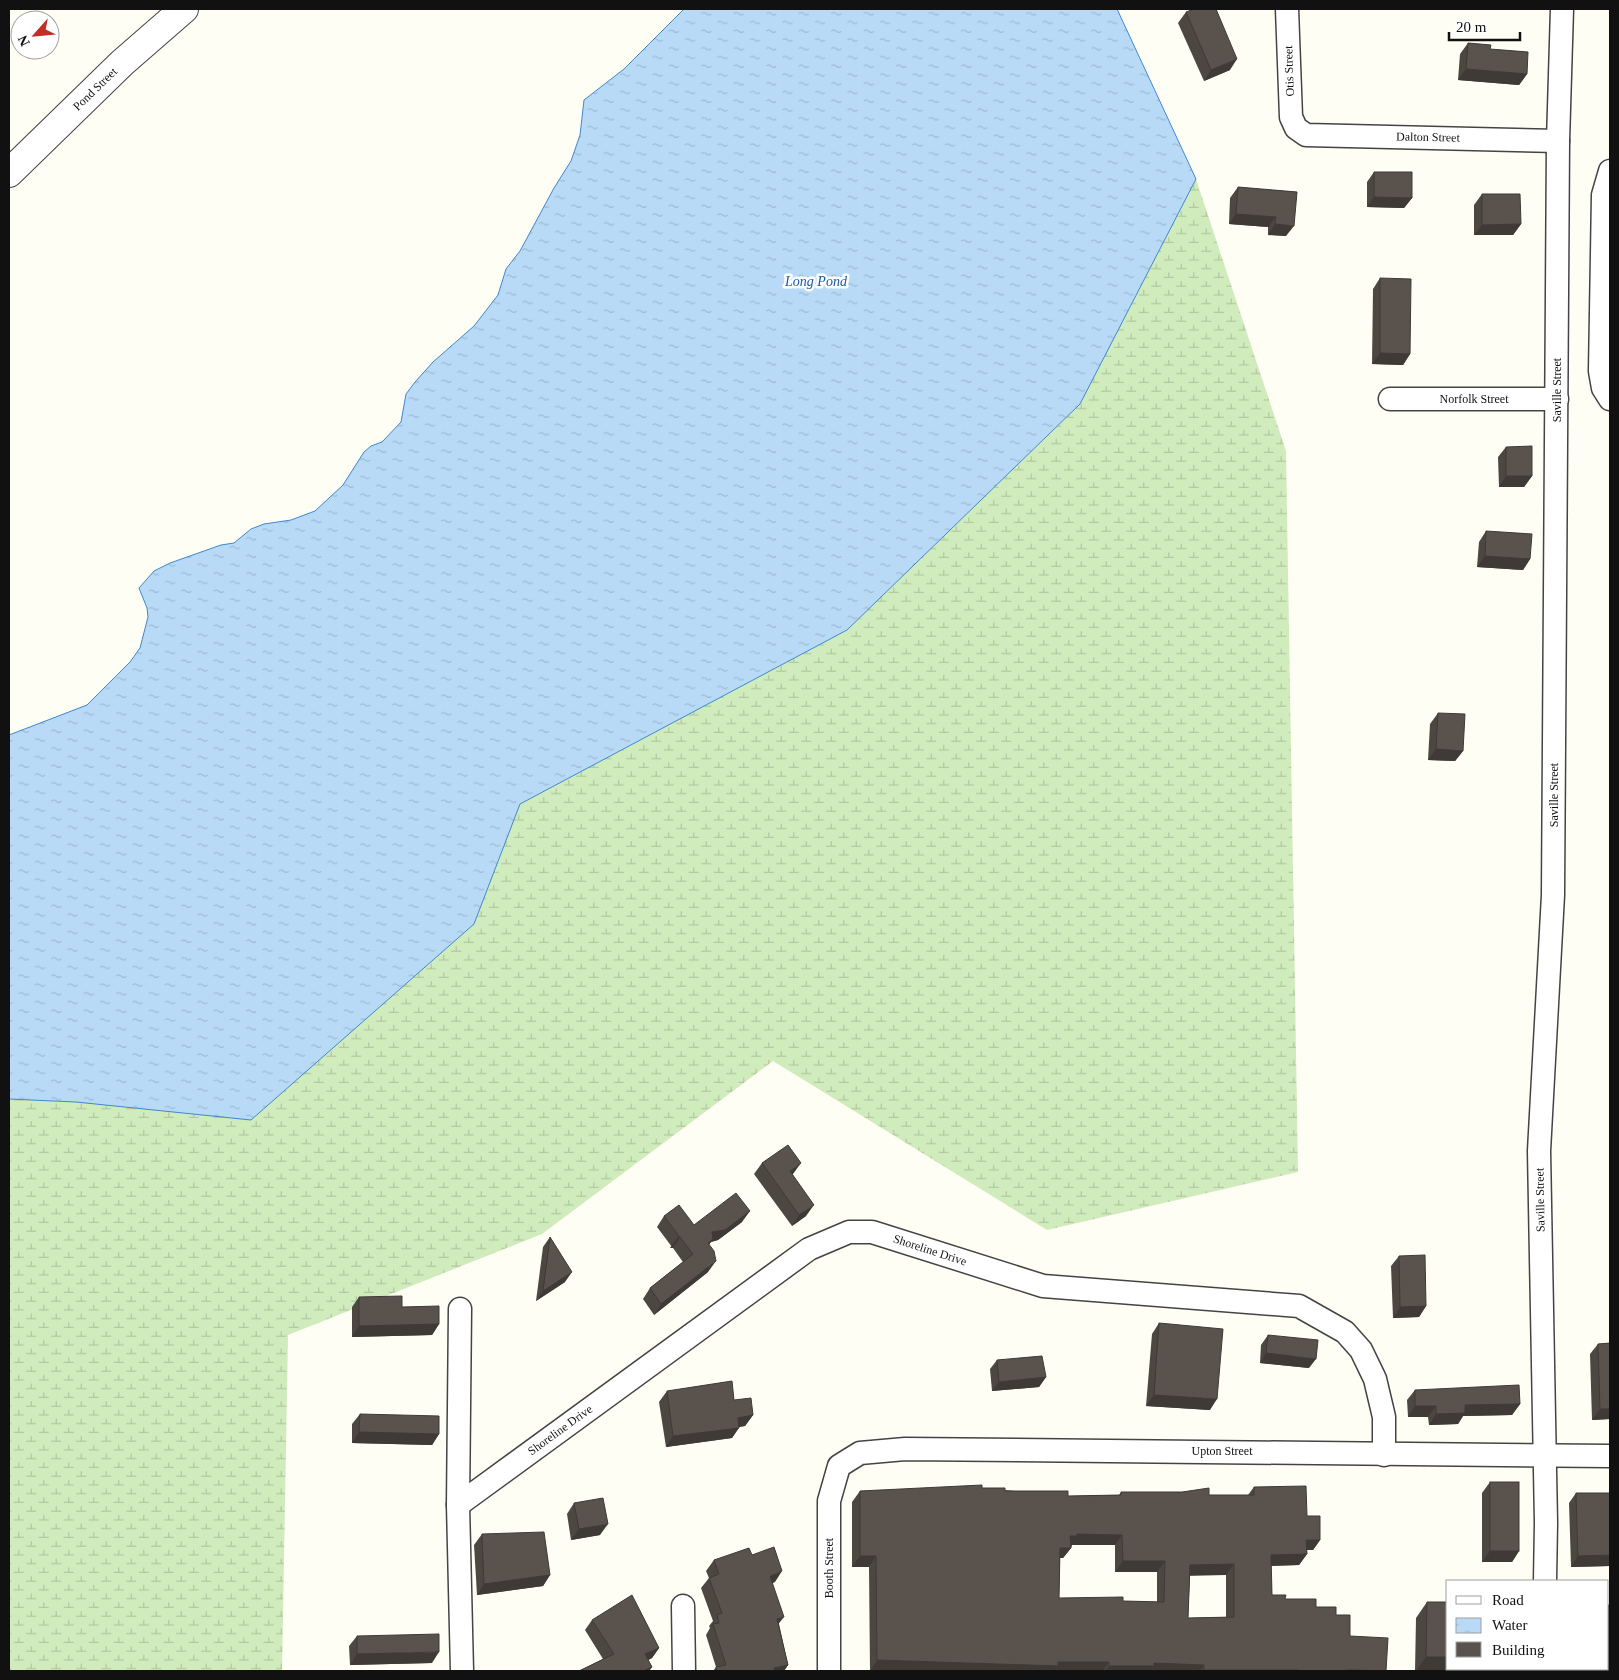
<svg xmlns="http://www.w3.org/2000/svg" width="1619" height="1680" viewBox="0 0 1619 1680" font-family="Georgia,serif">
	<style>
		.wetland { fill: url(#wetland-marsh) }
		.water { fill: url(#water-ripples); stroke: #3e88cf }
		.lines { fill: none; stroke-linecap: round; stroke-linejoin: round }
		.minor-casing { stroke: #444; stroke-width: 25 }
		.tertiary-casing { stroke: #444; stroke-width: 30 }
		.minor { stroke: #fff; stroke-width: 22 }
		.tertiary { stroke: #fff; stroke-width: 28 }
		.wall { fill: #4d4742; fill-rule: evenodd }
		.shaded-wall { fill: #3f3a36 }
		.building { fill: #5a534d; stroke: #3f3a36; fill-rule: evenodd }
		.labels { text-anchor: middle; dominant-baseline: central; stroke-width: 5; stroke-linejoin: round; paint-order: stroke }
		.street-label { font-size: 12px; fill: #111; stroke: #fff }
		.water-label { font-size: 14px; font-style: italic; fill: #165aa6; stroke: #fff }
	</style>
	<defs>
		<pattern id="wetland-marsh" width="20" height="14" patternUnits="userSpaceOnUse" patternTransform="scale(1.25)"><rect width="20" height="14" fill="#d0ebbc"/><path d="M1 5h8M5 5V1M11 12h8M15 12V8" fill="none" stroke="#b2c8a1"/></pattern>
		<pattern id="water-ripples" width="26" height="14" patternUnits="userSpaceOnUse" patternTransform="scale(1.25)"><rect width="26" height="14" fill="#b8daf7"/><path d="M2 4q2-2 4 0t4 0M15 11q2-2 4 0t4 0" fill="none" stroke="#9dbad3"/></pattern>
	</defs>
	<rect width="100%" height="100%" fill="#fffef4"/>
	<path class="wetland" d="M1196 179 1286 451 1298 1172 1047 1230 773 1061 542 1234 288 1335 282 1671H9V1099L76 1102 474 924 520 804 847 630 1080 404Z"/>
	<path class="water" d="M684 9H1117L1196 179 1080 404 847 630 520 804 474 924 251 1120 76 1102 9 1099V735L87 705 130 662 140 648 148 617 147 608 139 588 154 571 170 563 221 545 234 543 251 529 264 524 291 520 315 511 343 485 364 452 371 446 382 442 401 422 406 394 415 382 433 362 474 326 498 295 506 269 520 251 554 188 571 161 580 135 584 100 624 69Z"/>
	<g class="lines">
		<defs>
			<g id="minor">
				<path d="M1287 9 1291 117 1296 128 1306 135 1558 141"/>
				<path d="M1610 171 1603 195 1600 371 1603 388 1610 399"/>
				<path d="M1390 399H1557"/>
				<path d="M460 1309 458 1505 462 1671"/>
				<path d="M458 1505 809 1249 849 1232H872L1043 1286 1299 1306 1345 1332 1361 1350 1375 1379 1384 1417V1455"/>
				<path d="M1545 1581 1546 1523 1539 1151 1553 895 1558 141 1562 9"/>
				<path d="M683 1606 684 1671"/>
				<path d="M829 1671V1501L839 1466 860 1453 905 1449 1610 1456"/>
				<path d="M1542 1671V1669"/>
			</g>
			<path id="tertiary" d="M9 173 122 63 184 9"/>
		</defs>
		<use href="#minor" class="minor-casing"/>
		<use href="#tertiary" class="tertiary-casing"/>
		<use href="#minor" class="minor"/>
		<use href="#tertiary" class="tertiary"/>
	</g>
	<g class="wall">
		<path d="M1186 12 1230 70 1204 81 1178 23Z"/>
		<path d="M1468 43 1490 49 1527 74 1519 85 1458 80 1460 54Z"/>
		<path d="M1374 172 1412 198 1404 208 1367 207V182Z"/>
		<path d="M1238 187 1297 192 1286 236 1268 235V227L1229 224 1230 198Z"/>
		<path d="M1482 194 1521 224 1513 235H1474V205Z"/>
		<path d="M1380 278 1410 354 1403 365 1372 364 1373 289Z"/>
		<path d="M1506 447 1532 476 1524 487H1499L1498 457Z"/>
		<path d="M1486 531 1530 559 1523 570 1477 567 1479 542Z"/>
		<path d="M1438 713 1463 751 1455 761 1428 760 1430 724Z"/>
		<path d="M762 1163 793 1174H792L806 1216 792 1226 754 1174Z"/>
		<path d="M664 1216 694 1225 742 1222 718 1240 711 1242 709 1244 708 1272 654 1315 643 1299 650 1288 683 1262 673 1248H670L672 1247 657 1227Z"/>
		<path d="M550 1237 565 1282 536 1301 543 1247Z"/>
		<path d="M1399 1256 1426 1306 1419 1317 1393 1318 1391 1266Z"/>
		<path d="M359 1297 402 1307 439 1324 432 1335 352 1337V1307Z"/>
		<path d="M1159 1323 1210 1410 1146 1406 1152 1334Z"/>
		<path d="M1268 1335 1309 1368 1260 1363 1261 1345Z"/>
		<path d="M1610 1343V1419L1592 1420 1590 1354 1598 1344Z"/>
		<path d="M997 1360 1046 1377 1039 1387 992 1391 990 1369Z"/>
		<path d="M1415 1390 1520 1404 1512 1415 1463 1416 1458 1424 1429 1425 1428 1417H1408L1407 1400Z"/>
		<path d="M667 1391 734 1400 753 1415 745 1426 739 1427 732 1438 666 1447 659 1402Z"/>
		<path d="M360 1414 439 1434 432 1445 352 1443V1424Z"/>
		<path d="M1490 1482 1519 1551 1512 1562H1482V1493Z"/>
		<path d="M1254 1487 1307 1516 1320 1540 1313 1550H1307V1554L1299 1565 1271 1566 1272 1595 1285 1599 1316 1607 1336 1615 1350 1636 1386 1671H870L869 1567H852V1502L860 1491 982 1488 1068 1496 1119 1495 1121 1492 1209 1495H1248ZM1072 1545H1115V1572H1157V1602L1123 1601 1059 1598 1060 1558H1063L1071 1548ZM1190 1575H1226V1617L1188 1618Z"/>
		<path d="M1576 1493 1610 1566 1571 1567 1569 1503Z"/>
		<path d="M574 1503 600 1535 571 1540 567 1514Z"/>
		<path d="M482 1534 550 1575 543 1586 477 1595 474 1545Z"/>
		<path d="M752 1555 775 1582 772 1583 779 1624 788 1665 784 1671H713L716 1667 706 1635 710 1628 709 1626 713 1621 701 1588 709 1578 706 1571 714 1560Z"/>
		<path d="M1427 1602 1448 1669H1450L1448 1671H1415L1416 1618Z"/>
		<path d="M592 1620 659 1648 652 1658 648 1660 652 1667 649 1671H579L603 1659 585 1630Z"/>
		<path d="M357 1636 432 1663 350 1665 349 1646Z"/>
		<path d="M1591 1669H1608L1610 1671H1591Z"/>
	</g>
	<g class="shaded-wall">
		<path d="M1237 59 1230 70 1204 81 1211 70Z"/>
		<path d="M1466 69 1527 74 1519 85 1458 80Z"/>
		<path d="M1374 197 1412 198 1404 208 1367 207Z"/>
		<path d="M1236 214 1276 217 1268 227 1229 224Z"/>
		<path d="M1275 224 1294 226 1286 236 1268 235Z"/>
		<path d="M1521 224 1513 235H1474L1482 225Z"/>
		<path d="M1380 353 1410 354 1403 365 1372 364Z"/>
		<path d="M1506 476H1532L1524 487H1499Z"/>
		<path d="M1485 556 1530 559 1523 570 1477 567Z"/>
		<path d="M1436 749 1463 751 1455 761 1428 760Z"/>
		<path d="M801 1163 793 1174 782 1182 790 1171Z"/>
		<path d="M814 1205 806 1216 792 1226 799 1215Z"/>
		<path d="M750 1211 742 1222 718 1240 711 1242 705 1250 712 1232Z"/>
		<path d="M678 1237H680L673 1248H670Z"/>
		<path d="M716 1261 708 1272 654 1315 661 1304Z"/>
		<path d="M572 1272 565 1282 536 1301 543 1291Z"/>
		<path d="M1426 1306 1419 1317 1393 1318 1400 1307Z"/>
		<path d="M439 1324 432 1335 352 1337 359 1326Z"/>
		<path d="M1266 1353 1316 1359 1309 1368 1260 1363Z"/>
		<path d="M1046 1377 1039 1387 992 1391 999 1382Z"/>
		<path d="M1154 1395 1217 1399 1210 1410 1146 1406Z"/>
		<path d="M1520 1404 1512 1415 1463 1416 1458 1424 1429 1425 1436 1414 1465 1405Z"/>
		<path d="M1415 1406H1436L1428 1417H1408Z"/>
		<path d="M1600 1409H1610V1419L1592 1420Z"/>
		<path d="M753 1415 745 1426 730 1428 738 1418Z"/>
		<path d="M739 1428 732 1438 666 1447 673 1436Z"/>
		<path d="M359 1432 439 1434 432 1445 352 1443Z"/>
		<path d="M608 1524 600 1535 571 1540 579 1529Z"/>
		<path d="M1077 1534 1122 1535 1115 1545H1072L1070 1547V1536Z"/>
		<path d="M1306 1540H1320L1313 1550H1299Z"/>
		<path d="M1060 1548H1071L1063 1558H1053Z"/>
		<path d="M1490 1551H1519L1512 1562H1482Z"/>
		<path d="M1307 1554 1299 1565 1264 1566 1271 1555Z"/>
		<path d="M1610 1555V1566L1571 1567 1578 1556Z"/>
		<path d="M860 1556H876L869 1567H852Z"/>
		<path d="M1123 1561H1165L1157 1572H1115Z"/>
		<path d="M1234 1564 1226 1575 1183 1576 1190 1565Z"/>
		<path d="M782 1571 775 1582 762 1586 770 1576Z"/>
		<path d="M550 1575 543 1586 477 1595 484 1584Z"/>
		<path d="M784 1617 776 1627 777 1619Z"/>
		<path d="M659 1648 652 1658 638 1665 645 1654Z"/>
		<path d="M439 1652 432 1663 350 1665 357 1654Z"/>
		<path d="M1426 1657H1448V1669H1450L1448 1671H1416Z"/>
		<path d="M877 1660 1058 1662H1109L1103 1671H870Z"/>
		<path d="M1154 1663 1204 1665 1200 1671H1105L1109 1666Z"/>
		<path d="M788 1665 784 1671H772L774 1668Z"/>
		<path d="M1610 1666V1671H1595L1597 1669H1608V1667Z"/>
		<path d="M652 1667 649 1671H643Z"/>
		<path d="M1204 1670H1298L1297 1671H1203Z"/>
		<path d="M1350 1670 1377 1671H1339Z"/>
	</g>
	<g class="building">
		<path d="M1194 9H1216L1237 59 1211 70 1186 12Z"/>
		<path d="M1468 43 1491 45 1490 49 1528 52 1527 74 1466 69Z"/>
		<path d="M1374 172H1412V198L1374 197Z"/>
		<path d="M1238 187 1297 192 1294 226 1275 224 1276 217 1236 214Z"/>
		<path d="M1482 194H1520L1521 224 1482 225Z"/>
		<path d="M1380 278 1411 279 1410 354 1380 353Z"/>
		<path d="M1532 446V476H1506V447Z"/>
		<path d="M1486 531 1532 534 1530 559 1485 556Z"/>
		<path d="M1438 713 1465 714 1463 751 1436 749Z"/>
		<path d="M788 1145 801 1163 790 1171 814 1205 799 1215 762 1163Z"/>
		<path d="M736 1193 750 1211 725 1230 712 1232 713 1239 708 1243 714 1251 716 1261 661 1304 650 1288 693 1254 680 1237H678L679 1236 664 1216 679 1205 694 1225Z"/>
		<path d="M550 1237 572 1272 543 1291Z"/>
		<path d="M1425 1255 1426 1306 1400 1307 1399 1256Z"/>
		<path d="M402 1296V1307L439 1306V1324L359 1326V1297Z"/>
		<path d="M1159 1323 1223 1329 1217 1399 1154 1395Z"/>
		<path d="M1268 1335 1318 1340 1316 1359 1266 1353Z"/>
		<path d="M1610 1343V1409H1600L1598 1344Z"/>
		<path d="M1042 1356 1046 1377 999 1382 997 1360Z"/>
		<path d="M732 1381 734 1400 751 1398 753 1415 738 1418 739 1428 673 1436 667 1391Z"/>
		<path d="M1519 1385 1520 1404 1465 1405V1413L1436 1414V1406H1415V1390Z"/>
		<path d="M360 1414 439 1416V1434L359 1432Z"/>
		<rect x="1490" y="1482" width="29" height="69"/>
		<path d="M982 1485V1488H1005V1491H1068V1496L1121 1495V1492H1182L1209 1488V1495H1254V1487L1306 1486 1307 1516H1320V1540H1306L1307 1554 1271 1555 1272 1595H1286L1285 1599H1316V1607H1336V1615H1350V1636L1388 1638 1386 1671 1350 1670 1339 1671H1298V1670H1204V1665L1154 1663V1666H1109V1662H1058V1666L877 1660 876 1556H860V1491ZM1077 1534 1122 1535 1123 1561H1165L1164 1602 1123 1601V1597L1059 1598 1060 1548H1071L1070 1536H1077ZM1234 1564V1617L1188 1618 1190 1565Z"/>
		<path d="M1576 1493H1610V1555L1578 1556Z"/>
		<path d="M603 1498 608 1524 579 1529 574 1503Z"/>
		<path d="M544 1532 550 1575 484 1584 482 1534Z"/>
		<path d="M774 1547 782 1571 770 1576 784 1617 777 1619 788 1665 774 1668 775 1671H717L716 1667 726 1665 713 1624 719 1623 717 1615 722 1613 709 1578 719 1574 714 1560 749 1548 752 1555Z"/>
		<path d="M632 1595 659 1648 645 1654 652 1667 643 1671H579L614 1654 592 1620Z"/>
		<path d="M1427 1602H1448V1657H1426Z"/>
		<path d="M1608 1605H1610V1666L1608 1667Z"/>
		<path d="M439 1634V1652L357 1654V1636Z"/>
	</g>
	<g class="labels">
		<g class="street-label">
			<text transform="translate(1289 71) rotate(-92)">Otis Street</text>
			<text transform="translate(95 89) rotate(-44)">Pond Street</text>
			<text transform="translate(1428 137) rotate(1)">Dalton Street</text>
			<text transform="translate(1557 390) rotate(-90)">Saville Street</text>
			<text x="1474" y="399">Norfolk Street</text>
			<text transform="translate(1554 795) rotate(-90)">Saville Street</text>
			<text transform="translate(1540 1200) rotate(-91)">Saville Street</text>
			<text transform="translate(930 1250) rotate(18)">Shoreline Drive</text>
			<text transform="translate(560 1430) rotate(-36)">Shoreline Drive</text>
			<text x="1222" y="1451">Upton Street</text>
			<text transform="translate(829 1568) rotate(-90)">Booth Street</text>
		</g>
		<g class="water-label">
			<text x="816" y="281">Long Pond</text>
		</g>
	</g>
	<rect width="1619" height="1680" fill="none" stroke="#111111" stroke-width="20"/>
	<rect x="1446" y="1580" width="162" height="90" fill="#ffffff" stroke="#a0a0a0"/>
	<rect x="1456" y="1596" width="25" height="8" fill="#ffffff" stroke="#a0a0a0"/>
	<text x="1492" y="1605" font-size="15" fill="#111111">Road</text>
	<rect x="1456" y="1618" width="25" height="15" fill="url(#water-ripples)" stroke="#a0a0a0"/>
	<text x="1492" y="1630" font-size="15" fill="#111111">Water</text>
	<rect x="1456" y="1642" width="25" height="15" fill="#5a534d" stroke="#a0a0a0"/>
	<text x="1492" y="1655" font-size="15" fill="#111111">Building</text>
	<g transform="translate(35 35) rotate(243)"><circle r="24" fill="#ffffff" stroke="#a0a0a0"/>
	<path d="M0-4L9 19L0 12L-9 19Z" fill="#c42d25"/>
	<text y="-8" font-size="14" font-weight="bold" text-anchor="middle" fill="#111111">N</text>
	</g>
	<path d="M1449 32v8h71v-8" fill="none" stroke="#111111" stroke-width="2.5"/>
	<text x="1456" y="32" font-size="15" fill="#111111" stroke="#ffffff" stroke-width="4" paint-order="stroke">20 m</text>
</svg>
